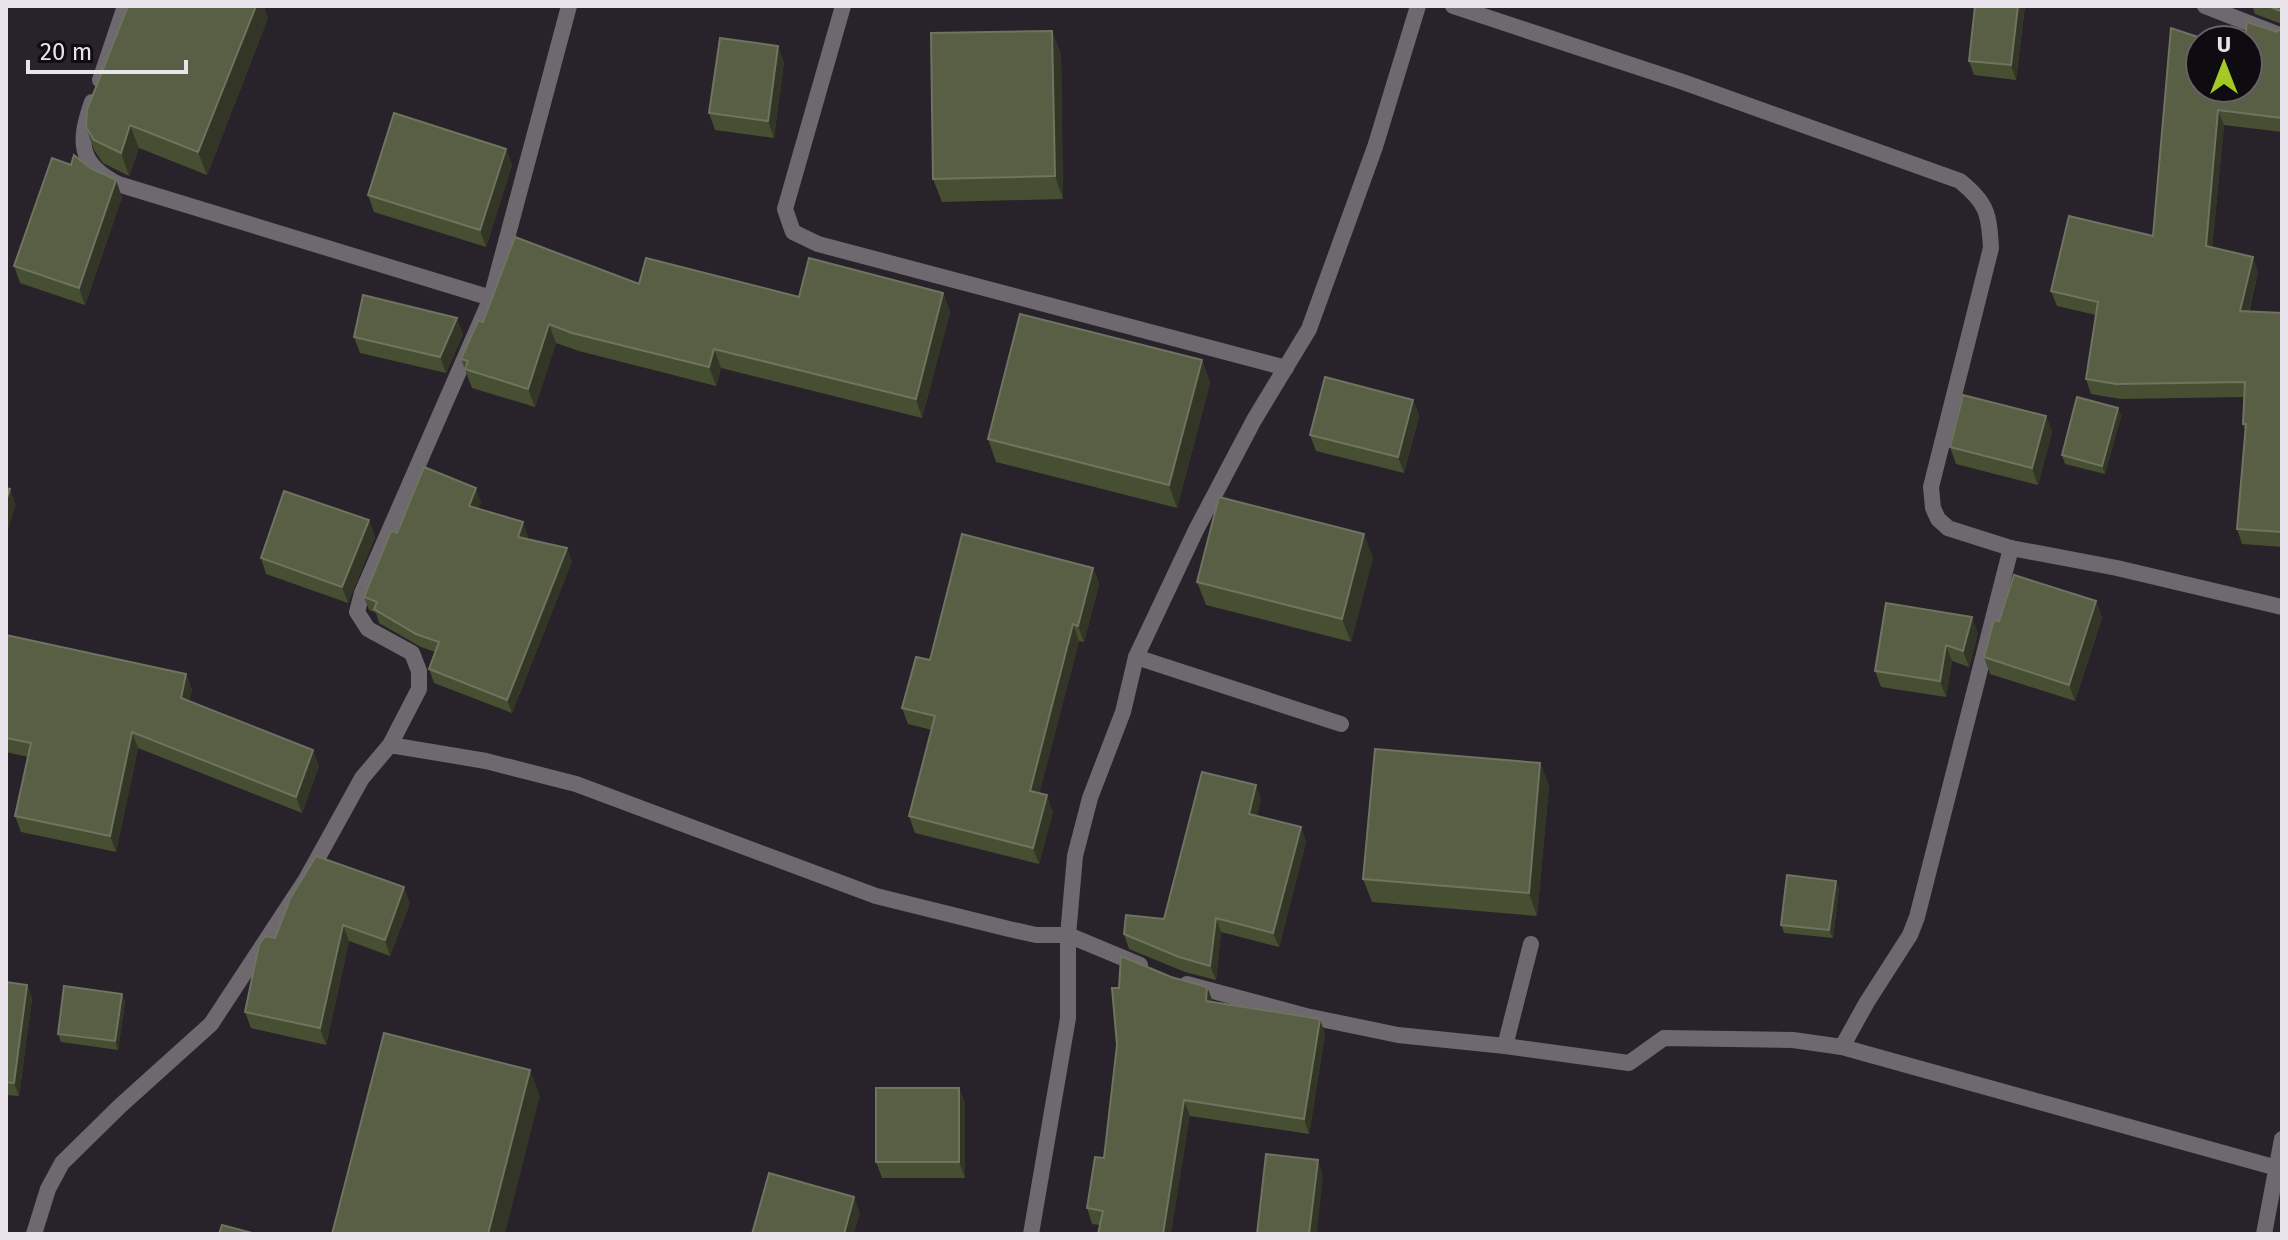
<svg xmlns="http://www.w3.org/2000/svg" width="2288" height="1240" viewBox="0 0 2288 1240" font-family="'Fira Sans',sans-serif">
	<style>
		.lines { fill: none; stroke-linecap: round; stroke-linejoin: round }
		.minor { stroke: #6d696f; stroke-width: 16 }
		.wall { fill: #464f31 }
		.shaded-wall { fill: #333626 }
		.building { fill: #585f45; stroke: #6e745f; stroke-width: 2 }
	</style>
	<rect width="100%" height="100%" fill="#28222b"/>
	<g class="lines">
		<g class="minor">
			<path d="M843 6 785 209 793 232 818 244 1286 368"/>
			<path d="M1453 6 1683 82 1960 181C1987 203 1989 213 1991 248L1931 487 1933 508 1938 519 1948 528 2011 548 2117 568 2282 607"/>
			<path d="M2205 6 2282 36"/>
			<path d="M100 80 125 6"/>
			<path d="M92 102C78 142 78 164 118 184L491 298"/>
			<path d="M1136 657 1341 724"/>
			<path d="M390 745 486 761 576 784 876 896 1009 929 1036 935H1068V1018L1031 1234"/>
			<path d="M1140 965 1068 935 1075 856 1090 798 1123 712 1136 657 1196 530 1254 420 1309 329 1375 147 1418 6"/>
			<path d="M1187 984 1306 1016 1398 1035 1505 1046 1629 1063 1664 1038 1793 1040 1842 1047 1867 1002 1910 935 1917 917 2011 548"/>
			<path d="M1505 1046 1531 944"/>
			<path d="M1842 1047 2277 1168"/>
			<path d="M34 1234 48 1189 62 1163 120 1106 211 1024 305 881 362 778 390 745 419 689V671L412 653 368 629 357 612 362 593 491 298 569 6"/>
			<path d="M2264 1234 2282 1139"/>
		</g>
	</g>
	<g class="wall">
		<path d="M2025 6 2016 80 1974 75 1969 61Z"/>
		<path d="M2252 6H2282V24L2255 14Z"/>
		<path d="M268 18 207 175 139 148 129 176 103 163 94 150 86 127Z"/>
		<path d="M2282 28V132L2224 125 2212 248 2258 272 2249 312 2282 313V547L2242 544 2237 529 2245 430 2243 424 2244 397 2121 399 2091 394 2086 379 2096 315 2057 306 2051 291 2153 236 2200 88Z"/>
		<path d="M1052 31 1061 54 1063 199 942 202 933 179Z"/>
		<path d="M784 62 774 138 715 130 709 113Z"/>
		<path d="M506 149 512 165 486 247 374 212 368 195Z"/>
		<path d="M122 197 85 305 20 283 14 266Z"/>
		<path d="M639 284 799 297 943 293 950 312 922 418 721 368 716 386 579 351 556 343 535 407 472 388 461 359Z"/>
		<path d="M463 334 446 373 360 353 354 337Z"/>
		<path d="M1202 360 1210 383 1177 508 996 462 988 439Z"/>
		<path d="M1413 400 1419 416 1404 473 1316 451 1310 435Z"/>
		<path d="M2118 408 2121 416 2105 474 2065 464 2062 455Z"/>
		<path d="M2046 416 2052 432 2038 485 1956 464 1950 447Z"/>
		<path d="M481 502 478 509 528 536 527 539 572 561 512 713 434 683 429 669 435 652 421 647 379 623 376 613 369 610 364 597 397 533Z"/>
		<path d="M369 520 375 537 348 603 266 574 261 558Z"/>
		<path d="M1373 557 1351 642 1206 605 1197 582Z"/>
		<path d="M1093 568 1099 584 1084 642 1079 641 1039 794 1053 812 1039 864 915 833 909 816 932 730 908 724 902 708 930 660Z"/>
		<path d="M2096 601 2102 618 2075 701 1990 674 1984 657 1999 621Z"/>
		<path d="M1978 633 1969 667 1952 661 1946 697 1881 687 1875 671Z"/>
		<path d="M6 635 186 674 192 690 189 701 319 766 302 813 138 748 116 852 21 832 15 816 28 757 6 752Z"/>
		<path d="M1540 763 1549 786 1537 916 1372 902 1363 879Z"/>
		<path d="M1261 799 1257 816 1301 827 1306 842 1279 947 1221 932 1216 980 1185 972 1129 949 1124 934 1164 919Z"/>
		<path d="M1839 889 1833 938 1784 933 1781 925Z"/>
		<path d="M410 903 390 956 349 941 326 1045 251 1028 245 1012 275 938Z"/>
		<path d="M1171 977 1207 987 1213 1002 1325 1034 1309 1134 1190 1116 1100 1225 1092 1224 1087 1208 1104 1158 1117 1045Z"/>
		<path d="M6 982 27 985 32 999 19 1096 6 1095Z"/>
		<path d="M122 994 125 1002 118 1050 61 1042 58 1034Z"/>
		<path d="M959 1088 965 1104V1178H882L876 1162Z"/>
	</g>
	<g class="shaded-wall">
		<path d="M256 6H264L268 18 207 175 198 152Z"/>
		<path d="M2018 6H2025L2016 80 2011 65Z"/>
		<path d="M1052 31 1061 54 1063 199 1055 176Z"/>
		<path d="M778 46 784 62 774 138 768 121Z"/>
		<path d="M2218 110 2224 125 2211 261 2206 246Z"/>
		<path d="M130 125 139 148 129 176 121 153Z"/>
		<path d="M506 149 512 165 486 247 480 230Z"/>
		<path d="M116 180 122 197 85 305 79 288Z"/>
		<path d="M2253 257 2258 272 2245 326 2240 311Z"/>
		<path d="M943 293 950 312 922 418 916 399Z"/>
		<path d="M457 318 463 334 446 373 440 357Z"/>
		<path d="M549 324 556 343 535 407 528 389Z"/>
		<path d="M714 349 721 368 716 386 709 367Z"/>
		<path d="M1202 360 1210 383 1177 508 1169 485Z"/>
		<path d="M1413 400 1419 416 1404 473 1398 457Z"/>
		<path d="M2118 408 2121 416 2105 474 2102 466Z"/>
		<path d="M2046 416 2052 432 2038 485 2032 468Z"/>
		<path d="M476 488 481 502 474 520 469 506Z"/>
		<path d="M10 489 16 505 6 535V501Z"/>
		<path d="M369 520 375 537 348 603 342 587Z"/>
		<path d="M523 522 528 536 523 550 518 537Z"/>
		<path d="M1364 534 1373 557 1351 642 1342 619Z"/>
		<path d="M567 548 572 561 512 713 507 700Z"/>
		<path d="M1093 568 1099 584 1084 642 1078 626Z"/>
		<path d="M2096 601 2102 618 2075 701 2069 685Z"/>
		<path d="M1972 617 1978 633 1969 667 1963 651Z"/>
		<path d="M1073 624 1079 641 1036 807 1030 791Z"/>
		<path d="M1946 645 1952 661 1946 697 1940 681Z"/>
		<path d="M186 674 192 690 186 714 181 698Z"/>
		<path d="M132 732 138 748 116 852 110 836Z"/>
		<path d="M313 750 319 766 302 813 296 797Z"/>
		<path d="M1540 763 1549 786 1537 916 1529 893Z"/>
		<path d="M1256 785 1261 799 1254 828 1249 814Z"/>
		<path d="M1047 795 1053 812 1039 864 1033 848Z"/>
		<path d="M1301 827 1306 842 1279 947 1273 933Z"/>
		<path d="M1836 881 1839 889 1833 938 1829 930Z"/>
		<path d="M404 887 410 903 390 956 385 940Z"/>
		<path d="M1216 918 1221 932 1216 980 1210 966Z"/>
		<path d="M343 925 349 941 326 1045 320 1028Z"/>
		<path d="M27 985 32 999 19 1096 14 1083Z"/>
		<path d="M1207 987 1213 1002 1206 1001Z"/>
		<path d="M122 994 125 1002 118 1050 115 1041Z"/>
		<path d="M1320 1019 1325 1034 1309 1134 1304 1119Z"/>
		<path d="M530 1070 540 1096 505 1234H488Z"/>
		<path d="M959 1088 965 1104V1178L959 1162Z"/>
		<path d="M1184 1100 1190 1116 1171 1234H1163Z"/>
		<path d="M1318 1160 1323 1176 1317 1234H1309Z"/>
		<path d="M854 1197 860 1213 854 1234H844Z"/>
	</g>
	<g class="building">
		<path d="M128 6H256L198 152 130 125 121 153 94 140 86 127 87 110Z"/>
		<path d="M1975 6H2018L2011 65 1969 61Z"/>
		<path d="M2268 6H2282V12L2281 11Z"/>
		<path d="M2247 22 2277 32 2282 28V118L2218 110 2206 246 2253 257 2240 311 2282 313V532L2237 529 2246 424H2243L2245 382 2116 384 2086 379 2098 302 2051 291 2069 216 2153 236 2171 28 2207 40H2200V88H2248V40H2245Z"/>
		<path d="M1052 31 1055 176 933 179 931 33Z"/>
		<path d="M720 38 778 46 768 121 709 113Z"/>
		<path d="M394 113 506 149 480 230 368 195Z"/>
		<path d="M74 155 90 168 116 180 79 288 14 266 52 158 71 165Z"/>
		<path d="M515 237 639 284 646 258 799 297 809 258 943 293 916 399 714 349 709 367 572 333 549 324 528 389 465 369 468 361 461 359 478 321 483 322Z"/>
		<path d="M363 295 457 318 440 357 354 337Z"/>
		<path d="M1020 314 1202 360 1169 485 988 439Z"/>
		<path d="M1325 377 1413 400 1398 457 1310 435Z"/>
		<path d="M1963 395 2046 416 2032 468 1950 447Z"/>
		<path d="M2077 397 2118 408 2102 466 2062 455Z"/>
		<path d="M424 467 476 488 469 506 523 522 518 537 567 548 507 700 429 669 439 642 416 634 374 609 377 602 364 597 391 531 397 533Z"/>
		<path d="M6 488 10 489 6 501Z"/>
		<path d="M284 491 369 520 342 587 261 558Z"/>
		<path d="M1219 497 1364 534 1342 619 1197 582Z"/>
		<path d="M962 534 1093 568 1078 626 1073 624 1030 791 1047 795 1033 848 909 816 935 716 902 708 916 657 930 660Z"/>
		<path d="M2014 575 2096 601 2069 685 1984 657 1994 620 1999 621Z"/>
		<path d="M1886 603 1972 617 1963 651 1946 645 1940 681 1875 671Z"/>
		<path d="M6 635 186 674 181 698 313 750 296 797 132 732 110 836 15 816 31 743 6 738Z"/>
		<path d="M1375 749 1540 763 1529 893 1363 879Z"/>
		<path d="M1202 772 1256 785 1249 814 1301 827 1273 933 1216 918 1210 966 1179 957 1124 934 1126 915 1164 919Z"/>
		<path d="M316 856 404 887 385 940 343 925 320 1028 245 1012 259 945 265 936 275 938 291 897Z"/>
		<path d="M1787 875 1836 881 1829 930 1781 925Z"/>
		<path d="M1121 956 1171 977 1207 987 1206 1001 1320 1019 1304 1119 1184 1100 1163 1234H1098L1103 1211 1087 1208 1095 1157 1104 1158 1117 1045 1112 988H1119Z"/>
		<path d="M6 982 27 985 14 1083 6 1082Z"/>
		<path d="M64 986 122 994 115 1041 58 1034Z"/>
		<path d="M384 1033 530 1070 488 1234H332Z"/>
		<rect x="876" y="1088" width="83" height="74"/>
		<path d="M1266 1154 1318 1160 1309 1234H1257Z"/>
		<path d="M769 1173 854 1197 844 1234H752Z"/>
		<path d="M222 1225 256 1234H219Z"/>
	</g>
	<rect width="2288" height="1240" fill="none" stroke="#e9e4eb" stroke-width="16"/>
	<g transform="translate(2224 64)"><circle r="38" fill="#0f0c11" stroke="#666268" stroke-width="2"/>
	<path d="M0-6L14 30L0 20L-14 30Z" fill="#a4c824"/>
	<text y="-12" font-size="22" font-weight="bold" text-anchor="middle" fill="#e9e4eb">U</text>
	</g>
	<path d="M28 60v12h158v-12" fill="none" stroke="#e9e4eb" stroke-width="4"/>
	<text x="40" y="60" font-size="24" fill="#e9e4eb" stroke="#0f0c11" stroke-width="6" paint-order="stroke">20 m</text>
</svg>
